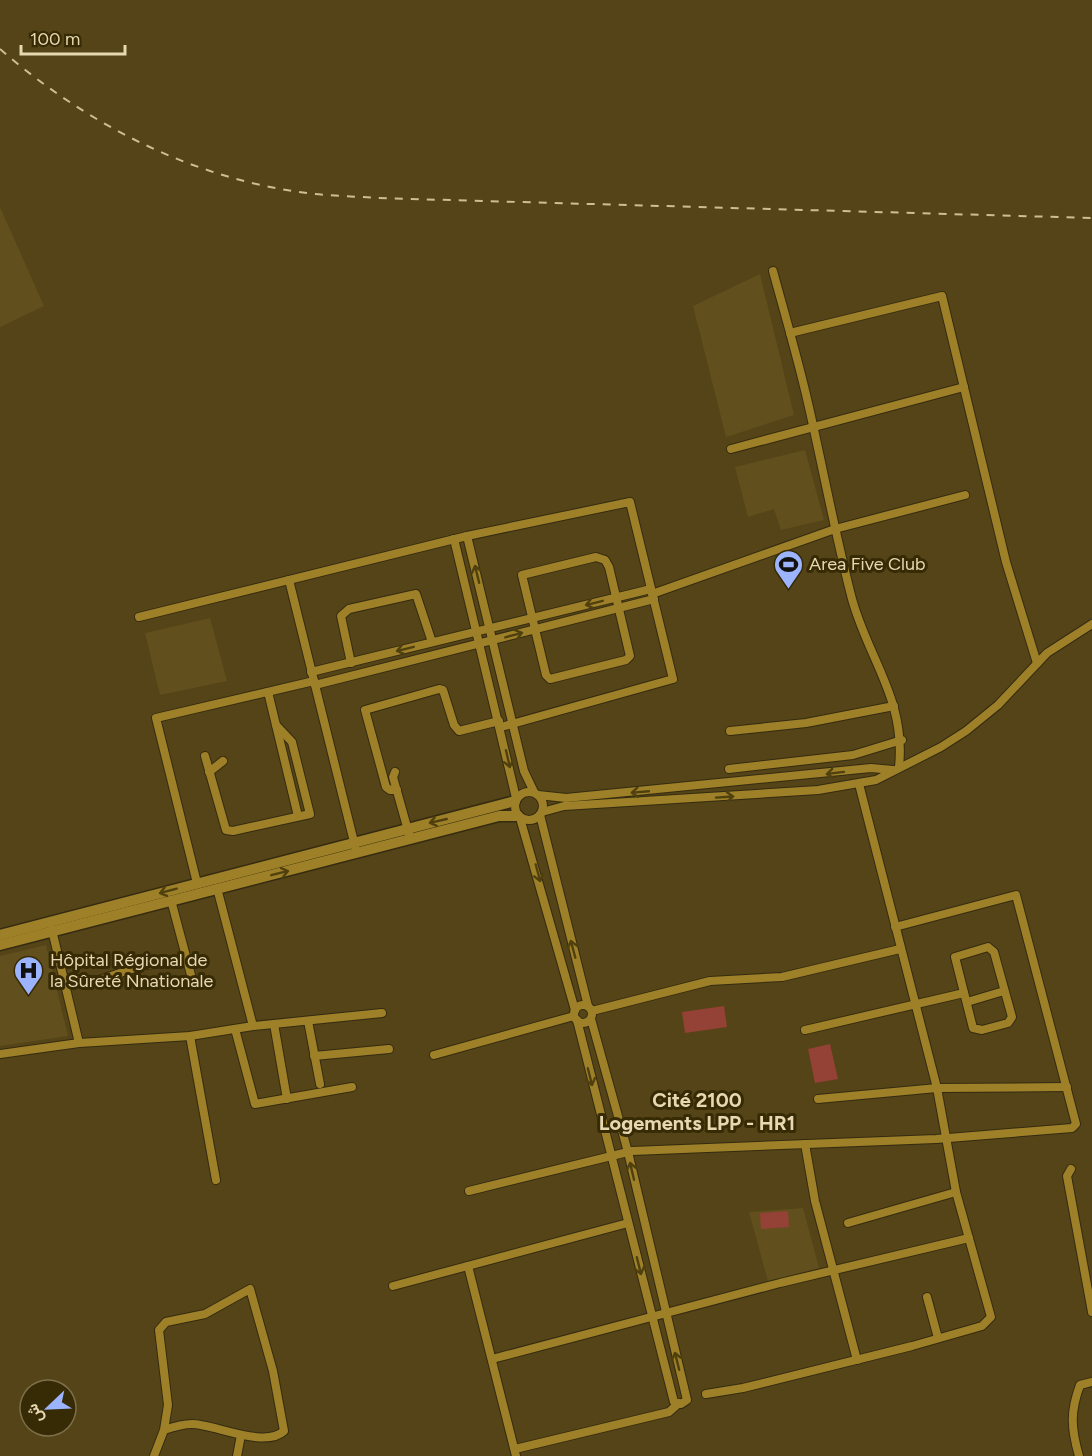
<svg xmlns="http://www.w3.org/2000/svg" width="1092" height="1456" viewBox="0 0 1092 1456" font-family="Figtree,Vazirmatn,sans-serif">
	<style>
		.built { fill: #61501d }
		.green { fill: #944136 }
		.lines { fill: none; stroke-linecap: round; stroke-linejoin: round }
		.street-casing { stroke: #352b11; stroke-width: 10 }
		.secondary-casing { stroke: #352b11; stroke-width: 13 }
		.street { stroke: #9d8028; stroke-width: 8 }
		.secondary { stroke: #9d8028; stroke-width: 10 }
		.rail { stroke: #cebe96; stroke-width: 2; stroke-dasharray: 8 8; stroke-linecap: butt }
		.oneway { stroke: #50400e }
		.labels { text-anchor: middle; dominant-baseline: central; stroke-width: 6; stroke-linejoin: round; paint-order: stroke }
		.poi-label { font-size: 18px; fill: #e7d8b1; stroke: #372b06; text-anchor: start }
		.neighbourhood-label { font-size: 20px; font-weight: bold; fill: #e7d8b1; stroke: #372b06 }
	</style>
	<rect width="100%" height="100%" fill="#544417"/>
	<g class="built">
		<path d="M0 207 44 306 0 327Z"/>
		<path d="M760 274 794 415 726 437 693 306Z"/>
		<path d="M805 450 824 520 781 530 774 509 748 517 735 467Z"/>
		<path d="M210 618 227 681 160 695 145 633Z"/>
		<path d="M46 945 68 1036 0 1046V956Z"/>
		<path d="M803 1208 819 1268 768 1281 749 1212Z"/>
	</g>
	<g class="green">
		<path d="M724 1006 727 1027 685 1033 682 1012Z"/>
		<path d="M830 1044 838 1079 815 1083 808 1049Z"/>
		<path d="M788 1211 789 1227 761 1229 760 1213Z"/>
	</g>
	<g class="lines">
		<defs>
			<g id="street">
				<path d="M773 271C785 315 798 359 808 403 823 468 835 534 852 599 869 660 906 700 899 767"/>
				<path d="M790 333 942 296 1006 562 1037 663"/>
				<path d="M731 449 964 387"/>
				<path d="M467 536 524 771 534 792"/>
				<path d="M454 539 516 798"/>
				<path d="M596 557 605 560 609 567 630 656 626 660 550 679 546 675 522 575Z"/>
				<path d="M289 580 355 846"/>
				<path d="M652 594 835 529 965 495"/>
				<path d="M139 617 467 536 630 502 673 679 501 727"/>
				<path d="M351 663 341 616 349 609 416 594 432 642"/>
				<path d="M311 672 651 589"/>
				<path d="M315 685 654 599"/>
				<path d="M268 692 298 816"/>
				<path d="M730 731 806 723 894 706"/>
				<path d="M205 756 226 830 233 831 310 814 292 742 276 725"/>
				<path d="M729 769 853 755 902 740"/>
				<path d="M209 772 223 761"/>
				<path d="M395 772 393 777 409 834"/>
				<path d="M397 790H390L386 787 365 710 439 689 443 690 454 725 459 731 499 721"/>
				<circle cx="529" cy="806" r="14"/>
				<path d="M538 795 566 798 871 768 893 770"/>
				<path d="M542 812 564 806 818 790 876 780 941 747 966 731 998 705 1047 653 1092 624"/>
				<path d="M540 815 588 1006"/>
				<path d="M520 818 575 1010"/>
				<path d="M197 883 156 718 314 681"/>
				<path d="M217 888 253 1026"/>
				<path d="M171 900 191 975"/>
				<path d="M52 930 79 1043"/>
				<path d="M988 947 994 952 1012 1017 1008 1023 982 1030 973 1028 955 957Z"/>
				<path d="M64 983 87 984 144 965 188 961"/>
				<path d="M967 1002 1004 991"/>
				<circle cx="583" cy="1014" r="9"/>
				<path d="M592 1011 710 981 782 977 900 949"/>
				<path d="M577 1020 674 1402 681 1404 687 1400 628 1152 591 1019"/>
				<path d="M308 1021 320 1084"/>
				<path d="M274 1024 287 1099"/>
				<path d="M235 1029 255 1104 352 1087"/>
				<path d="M805 1030 964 993"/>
				<path d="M190 1036 216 1180"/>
				<path d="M0 1054 79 1043 190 1036 253 1026 382 1013"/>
				<path d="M434 1055 574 1016"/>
				<path d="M314 1056 389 1049"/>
				<path d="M818 1099 937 1088 1067 1087"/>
				<path d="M805 1144 815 1201 857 1360"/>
				<path d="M1071 1169 1067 1176 1092 1312"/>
				<path d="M469 1191 632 1151 936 1139 1072 1128 1076 1124 1016 895 895 927"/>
				<path d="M848 1223 956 1192"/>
				<path d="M468 1266 516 1456"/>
				<path d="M393 1286 628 1223"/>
				<path d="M927 1297 938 1338"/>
				<path d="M492 1359 780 1283 969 1238"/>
				<path d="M706 1394 743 1388 912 1346 982 1326 991 1317 956 1192 937 1088 859 784"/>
				<path d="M515 1449 669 1412 679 1403"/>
				<path d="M154 1456 164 1430 168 1405 159 1330 166 1322 205 1314 250 1289 273 1371 284 1431C265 1449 214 1424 192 1424 183 1424 173 1427 164 1430"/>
				<path d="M237 1456 241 1435"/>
				<path d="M1079 1456C1071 1428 1070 1412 1080 1385L1092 1382"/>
			</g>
			<g id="secondary">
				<path d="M0 935 515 801"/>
				<path d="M0 945 499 816H518"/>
			</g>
		</defs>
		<use href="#street" class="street-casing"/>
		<use href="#secondary" class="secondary-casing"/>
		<use href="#street" class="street"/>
		<use href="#secondary" class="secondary"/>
		<path class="rail" d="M0 49C84 122 187 176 299 192 325 196 351 196 376 198L1092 218"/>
	</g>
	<defs><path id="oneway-shaft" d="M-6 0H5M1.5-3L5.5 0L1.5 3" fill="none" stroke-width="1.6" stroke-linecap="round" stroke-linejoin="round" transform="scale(1.5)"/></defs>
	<g class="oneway">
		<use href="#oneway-shaft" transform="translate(477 574) rotate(-104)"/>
		<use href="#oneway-shaft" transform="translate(594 603) rotate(166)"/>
		<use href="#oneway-shaft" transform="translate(514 635) rotate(-15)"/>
		<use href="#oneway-shaft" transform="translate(405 649) rotate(166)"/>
		<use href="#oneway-shaft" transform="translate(508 759) rotate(77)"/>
		<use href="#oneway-shaft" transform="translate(835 773) rotate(173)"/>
		<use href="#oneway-shaft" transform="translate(640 792) rotate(175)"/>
		<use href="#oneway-shaft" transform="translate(725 797) rotate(-4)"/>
		<use href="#oneway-shaft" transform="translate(438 821) rotate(167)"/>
		<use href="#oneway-shaft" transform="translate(280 873) rotate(-14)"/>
		<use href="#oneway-shaft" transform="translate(538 873) rotate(75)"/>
		<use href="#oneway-shaft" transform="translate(168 891) rotate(165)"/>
		<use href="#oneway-shaft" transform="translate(573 949) rotate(-105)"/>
		<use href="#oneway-shaft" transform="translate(590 1077) rotate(76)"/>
		<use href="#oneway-shaft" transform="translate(632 1171) rotate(-103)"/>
		<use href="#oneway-shaft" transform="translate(639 1266) rotate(76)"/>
		<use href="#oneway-shaft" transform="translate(677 1361) rotate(-104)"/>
	</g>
	<defs>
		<symbol id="stadium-pin" viewBox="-11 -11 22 30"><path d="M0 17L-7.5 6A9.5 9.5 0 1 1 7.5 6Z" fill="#9cb4fd" stroke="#372b06"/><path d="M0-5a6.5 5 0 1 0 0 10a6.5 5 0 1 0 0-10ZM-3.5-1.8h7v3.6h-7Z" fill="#111"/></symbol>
		<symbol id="hospital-pin" viewBox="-11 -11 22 30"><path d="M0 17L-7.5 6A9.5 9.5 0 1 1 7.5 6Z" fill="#9cb4fd" stroke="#372b06"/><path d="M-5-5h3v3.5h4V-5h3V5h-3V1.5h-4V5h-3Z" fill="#111"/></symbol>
	</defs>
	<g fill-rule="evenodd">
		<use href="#stadium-pin" x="772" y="548" width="33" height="45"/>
		<use href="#hospital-pin" x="12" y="954" width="33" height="45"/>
	</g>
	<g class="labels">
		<g class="poi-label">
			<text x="809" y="564">Area Five Club</text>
			<text x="50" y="960">Hôpital Régional de<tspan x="50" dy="21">la Sûreté Nnationale</tspan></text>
		</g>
		<g class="neighbourhood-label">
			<text x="697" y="1100">Cité 2100<tspan x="697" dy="23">Logements LPP - HR1</tspan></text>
		</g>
	</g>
	<g transform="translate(48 1408) rotate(247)"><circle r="28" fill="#372b06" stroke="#7d704a" stroke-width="1.5"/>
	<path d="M0-4.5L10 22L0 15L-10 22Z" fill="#9cb4fd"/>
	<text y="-9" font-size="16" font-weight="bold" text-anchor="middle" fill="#e7d8b1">ش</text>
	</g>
	<path d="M21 45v9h104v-9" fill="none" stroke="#e7d8b1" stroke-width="3"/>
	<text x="30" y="45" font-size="18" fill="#e7d8b1" stroke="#372b06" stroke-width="4.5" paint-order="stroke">100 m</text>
</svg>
